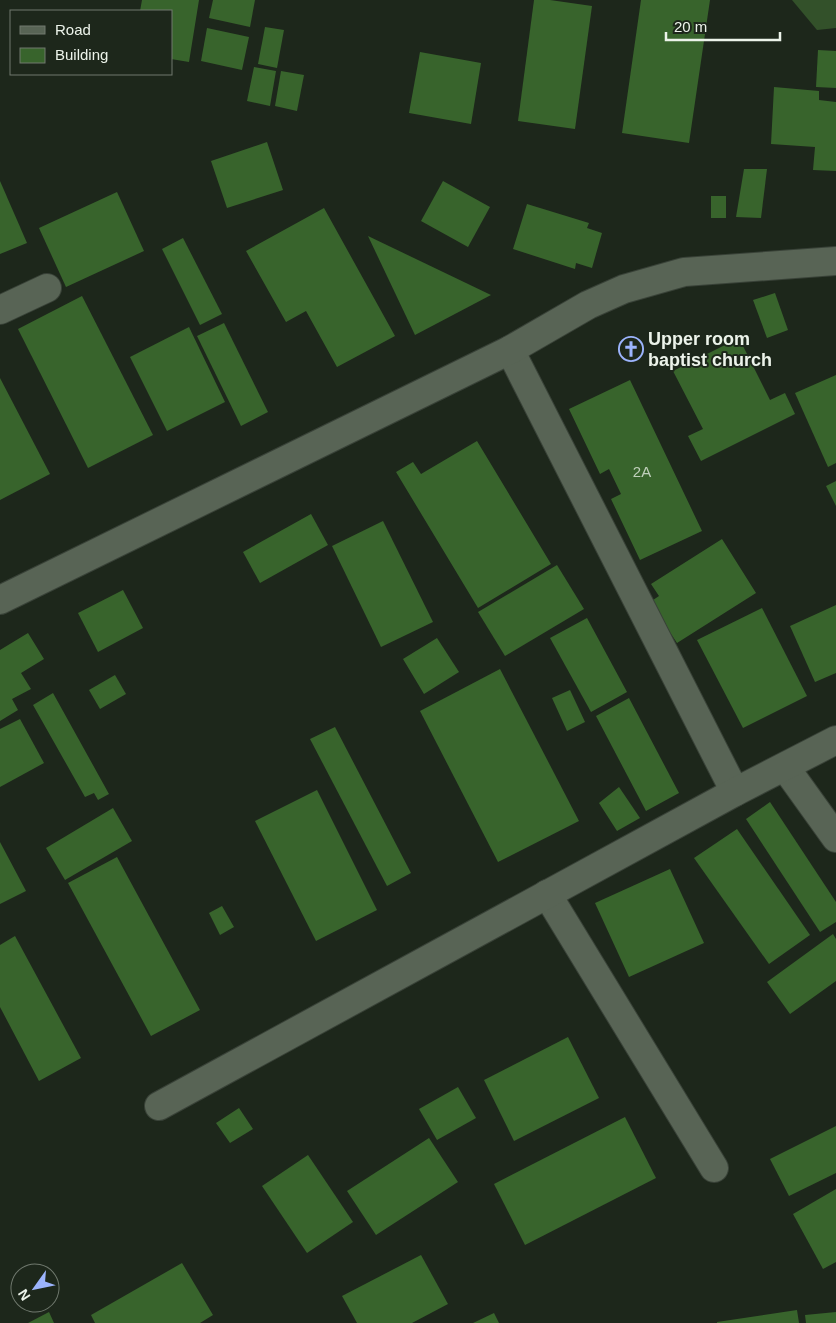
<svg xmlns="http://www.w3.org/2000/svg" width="836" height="1323" viewBox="0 0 836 1323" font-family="Helvetica,sans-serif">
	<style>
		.green { fill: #33512a }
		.building { fill: #38642c }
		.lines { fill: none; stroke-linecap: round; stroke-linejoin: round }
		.minor-casing { stroke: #394238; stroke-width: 30 }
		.minor { stroke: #586455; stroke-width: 28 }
		.labels { text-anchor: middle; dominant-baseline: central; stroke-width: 4; stroke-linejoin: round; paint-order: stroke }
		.number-label { font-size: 15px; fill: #bfcfba }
		.poi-label { font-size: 18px; font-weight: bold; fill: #ecf3ea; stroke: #1d271b; text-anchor: start }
	</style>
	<rect width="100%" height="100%" fill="#1d271b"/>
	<path class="green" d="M792 0H836V28L817 30Z"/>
	<g class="building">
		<path d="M142 0H199L189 62 171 59V11H140Z"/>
		<path d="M213 0H255L250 27 209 18Z"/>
		<path d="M534 0H550L592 6 575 129 518 121Z"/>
		<path d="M641 0H710L689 143 622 133Z"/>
		<path d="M265 27 284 30 277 68 258 64Z"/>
		<path d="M207 28 249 37 242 70 201 61Z"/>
		<path d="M818 50 836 51V88L816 87Z"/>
		<path d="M420 52 481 63 471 124 409 113Z"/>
		<path d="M254 67 276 71 270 106 247 101Z"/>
		<path d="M281 71 304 75 297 111 275 106Z"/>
		<path d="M774 87 819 91V100L836 102V171L813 170 815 147 771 144Z"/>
		<path d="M267 142 283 190 227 208 211 161Z"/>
		<path d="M744 169H767L761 218 736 217Z"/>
		<path d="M0 181 27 243 0 254Z"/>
		<path d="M443 181 490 207 468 247 421 221Z"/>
		<path d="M117 192 144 251 66 287 39 228Z"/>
		<rect x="711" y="196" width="15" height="22"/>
		<path d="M527 204 589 223 587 228 602 233 592 268 576 263 575 269 513 249Z"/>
		<path d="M324 208 395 336 337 367 306 311 286 322 246 251Z"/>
		<path d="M368 236 491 295 415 335Z"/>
		<path d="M183 238 222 314 200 325 162 249Z"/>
		<path d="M775 293 788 330 767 338 753 300Z"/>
		<path d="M82 296 153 435 88 468 18 329Z"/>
		<path d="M224 323 268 412 241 426 197 336Z"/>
		<path d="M189 327 225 402 167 431 130 357Z"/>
		<path d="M739 338 770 400 785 393 795 414 701 461 688 436 703 429 673 371Z"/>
		<path d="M836 375V463L828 467 795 393Z"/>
		<path d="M0 378 50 474 0 500Z"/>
		<path d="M630 380 702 531 640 560 611 499 621 494 609 469 600 474 569 409Z"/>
		<path d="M477 441 551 564 478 608 396 472 413 462 421 474Z"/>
		<path d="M836 481V506L826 486Z"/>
		<path d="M311 514 328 545 260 583 243 552Z"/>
		<path d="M383 521 433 622 381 647 332 546Z"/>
		<path d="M722 539 756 593 677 643 650 602 659 596 651 584Z"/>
		<path d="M557 565 584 609 505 656 478 612Z"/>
		<path d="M123 590 143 628 98 652 78 613Z"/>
		<path d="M836 605V673L815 682 790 626Z"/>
		<path d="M762 608 807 696 743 728 697 640Z"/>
		<path d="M587 618 627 692 591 712 550 638Z"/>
		<path d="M28 633 44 659 21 673 31 689 12 699 18 710 0 721V650Z"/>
		<path d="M437 638 459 672 424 694 403 659Z"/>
		<path d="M500 669 579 821 498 862 420 711Z"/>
		<path d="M115 675 126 694 100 709 89 690Z"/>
		<path d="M570 690 585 722 567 731 552 698Z"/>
		<path d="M53 693 109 794 98 800 94 793 85 797 33 705Z"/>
		<path d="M629 698 679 793 646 811 596 716Z"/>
		<path d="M20 719 44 763 0 787V729Z"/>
		<path d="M335 727 411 873 387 886 310 739Z"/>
		<path d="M619 787 640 818 617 831 599 803Z"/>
		<path d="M317 790 377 910 316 941 255 821Z"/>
		<path d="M770 802 836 902V922L820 932 746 819Z"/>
		<path d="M113 808 132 841 65 880 46 848Z"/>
		<path d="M737 829 810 935 769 964 694 858Z"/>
		<path d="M0 842 26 891 0 904Z"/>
		<path d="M117 857 200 1010 151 1036 68 883Z"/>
		<path d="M670 869 704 943 629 977 595 903Z"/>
		<path d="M222 906 234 927 220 935 209 913Z"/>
		<path d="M833 934 836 939V981L790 1014 767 982Z"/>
		<path d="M15 936 81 1058 39 1081 0 1007V945Z"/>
		<path d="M568 1037 599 1098 514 1141 484 1080Z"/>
		<path d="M458 1087 476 1118 437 1140 419 1109Z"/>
		<path d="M239 1108 253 1129 230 1143 216 1123Z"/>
		<path d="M625 1117 656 1178 525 1245 494 1184Z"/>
		<path d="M836 1126V1173L789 1196 770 1159Z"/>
		<path d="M429 1138 458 1182 376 1235 347 1191Z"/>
		<path d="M308 1155 353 1222 307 1253 262 1186Z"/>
		<path d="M836 1189V1262L823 1269 793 1214Z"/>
		<path d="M421 1255 448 1304 412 1323H357L342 1296Z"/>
		<path d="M182 1263 213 1315 200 1323H95L91 1315Z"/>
		<path d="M797 1310 799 1323H717V1322Z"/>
		<path d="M49 1312 54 1323H28Z"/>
		<path d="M836 1312V1323H806L805 1315Z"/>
		<path d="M494 1313 499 1323H473Z"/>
	</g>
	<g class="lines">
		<defs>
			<g id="minor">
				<path d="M0 310 47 288"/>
				<path d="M510 350 735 792"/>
				<path d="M0 600 510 350 588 305 624 289 684 272 836 261"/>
				<path d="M785 767 836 838"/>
				<path d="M547 894 714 1168"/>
				<path d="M159 1106 735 792 836 740"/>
			</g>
		</defs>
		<use href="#minor" class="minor-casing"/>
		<use href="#minor" class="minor"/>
	</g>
	<defs>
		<symbol id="church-ring" viewBox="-11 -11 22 22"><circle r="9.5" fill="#1d271b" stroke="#9cb4fd" stroke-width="1.5"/><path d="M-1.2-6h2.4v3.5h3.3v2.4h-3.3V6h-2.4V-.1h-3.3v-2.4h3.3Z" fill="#9cb4fd"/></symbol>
	</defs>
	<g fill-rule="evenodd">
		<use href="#church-ring" x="617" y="335" width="28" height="28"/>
	</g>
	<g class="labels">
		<g class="number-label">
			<text x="642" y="471">2A</text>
		</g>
		<g class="poi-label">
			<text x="648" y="339">Upper room<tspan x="648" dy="21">baptist church</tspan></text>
		</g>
	</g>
	<rect x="10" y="10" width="162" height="65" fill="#1d271b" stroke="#70796e"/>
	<rect x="20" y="26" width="25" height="8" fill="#586455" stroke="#70796e"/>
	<text x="55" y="35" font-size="15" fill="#ecf3ea">Road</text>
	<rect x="20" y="48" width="25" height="15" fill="#38642c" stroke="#70796e"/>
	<text x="55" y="60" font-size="15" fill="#ecf3ea">Building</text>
	<g transform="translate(35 1288) rotate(237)"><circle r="24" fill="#1d271b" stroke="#70796e"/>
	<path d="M0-4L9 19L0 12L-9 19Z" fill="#9cb4fd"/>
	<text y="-8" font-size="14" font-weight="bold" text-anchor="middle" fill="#ecf3ea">N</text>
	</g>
	<path d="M666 32v8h114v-8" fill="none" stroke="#ecf3ea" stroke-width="2.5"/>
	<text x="674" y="32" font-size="15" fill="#ecf3ea" stroke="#1d271b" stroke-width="4" paint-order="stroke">20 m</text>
</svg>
